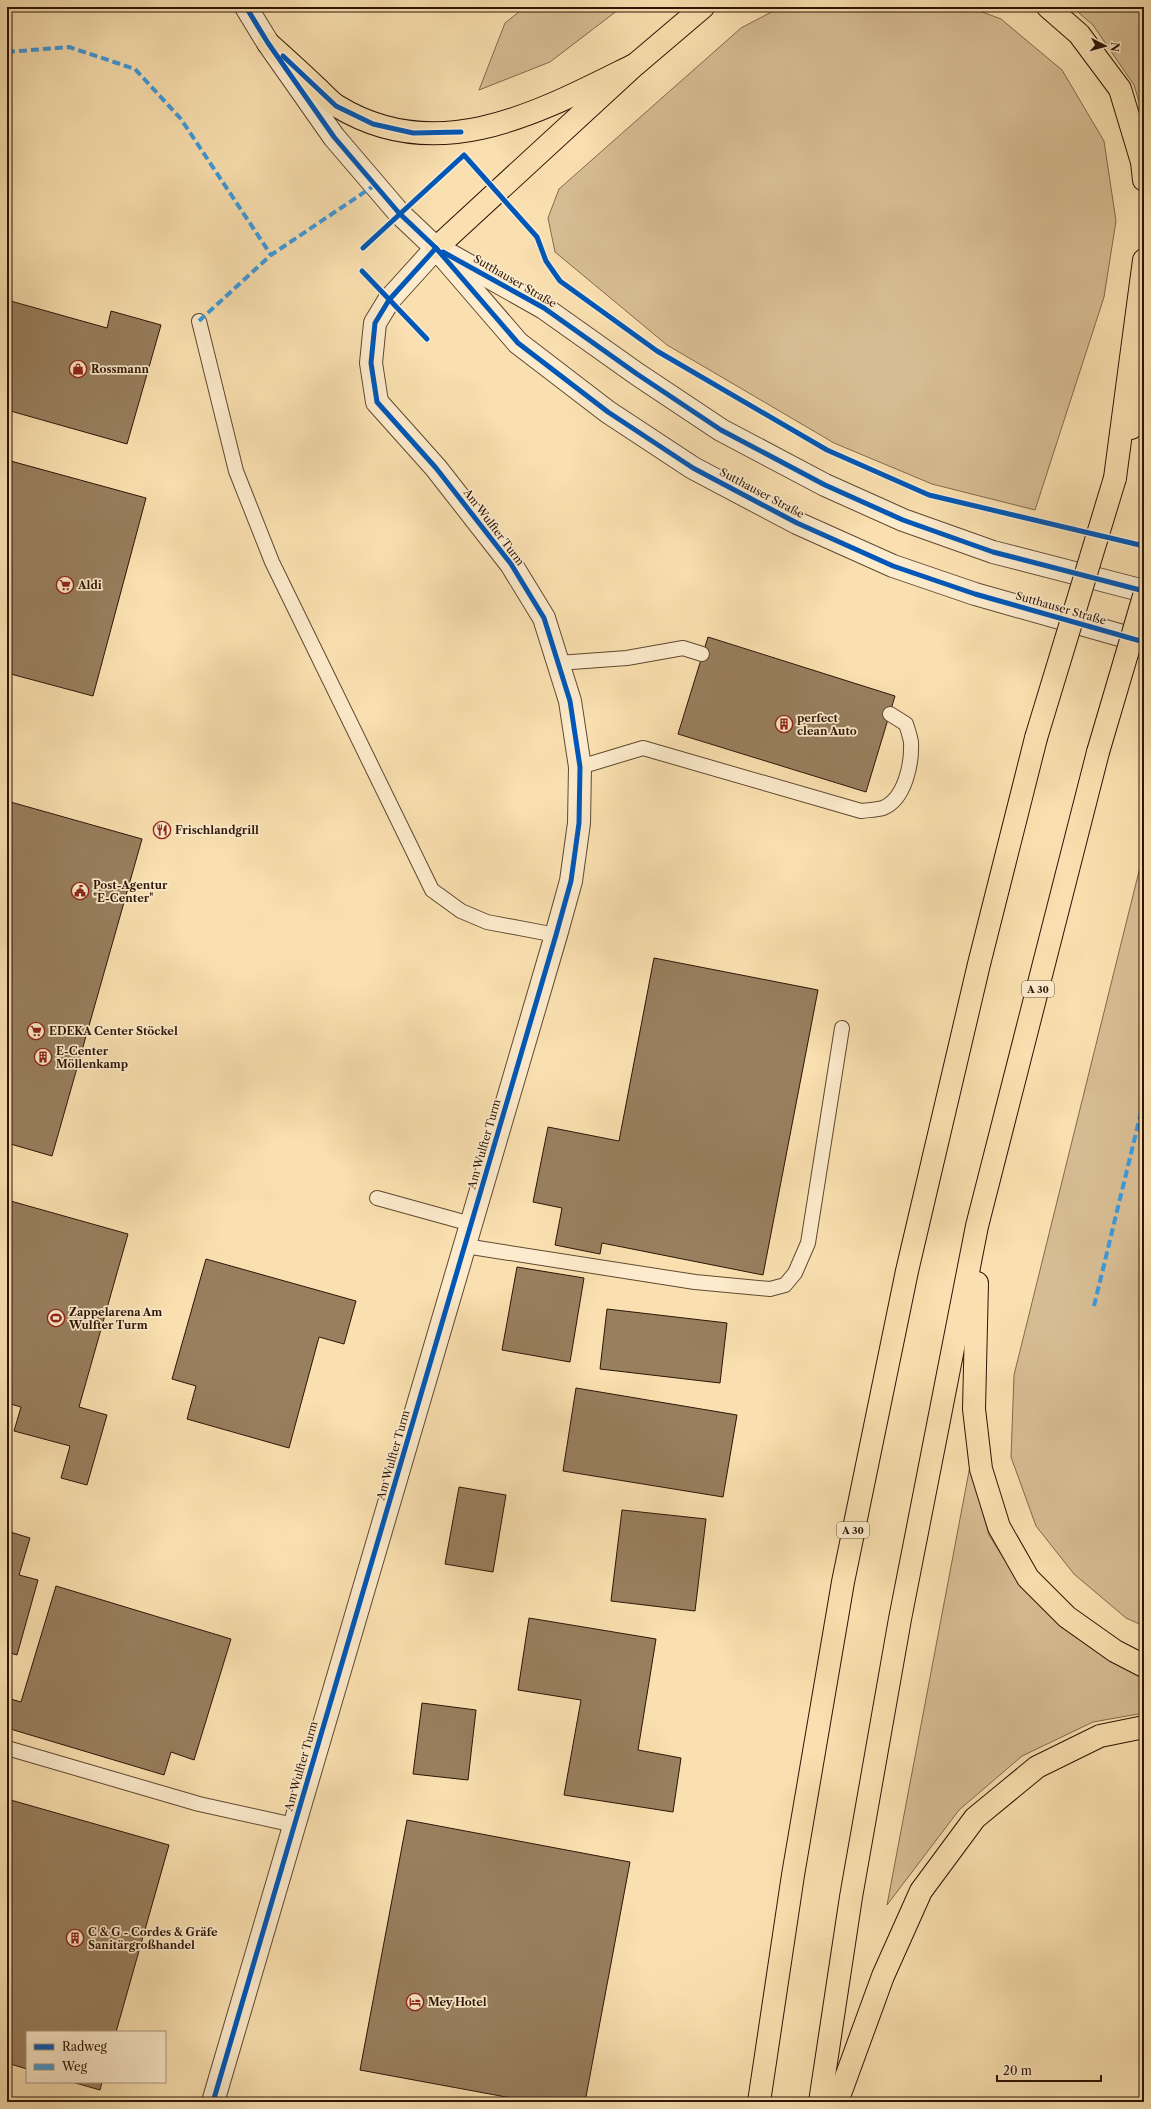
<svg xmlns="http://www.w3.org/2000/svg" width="1151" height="2109" viewBox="0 0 1151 2109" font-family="'Libre Caslon Text',serif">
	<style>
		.green { fill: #d7bd93; stroke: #82694c }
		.building { fill: #987f5e; stroke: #2d1506 }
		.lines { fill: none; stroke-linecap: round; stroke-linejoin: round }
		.service-casing { stroke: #604830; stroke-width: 16 }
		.minor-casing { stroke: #604830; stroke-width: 24 }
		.tertiary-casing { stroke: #604830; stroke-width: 24 }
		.motorway-casing { stroke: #2d1506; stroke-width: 24 }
		.service { stroke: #fcebcc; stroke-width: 14 }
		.minor { stroke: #fcebcc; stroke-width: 22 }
		.tertiary { stroke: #fcebcc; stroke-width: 22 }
		.motorway { stroke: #fae0b0; stroke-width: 22 }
		.motorway-bridge-casing { stroke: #2d1506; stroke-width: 24; stroke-linecap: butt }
		.motorway-bridge { stroke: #fae0b0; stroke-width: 22 }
		.quiet { stroke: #3d9add; stroke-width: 4; stroke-dasharray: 8 4; stroke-linecap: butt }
		.cycleway-casing { stroke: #fcebcc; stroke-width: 8 }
		.cycleway { stroke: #0057b8; stroke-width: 5 }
		.labels { text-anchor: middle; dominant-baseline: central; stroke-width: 3.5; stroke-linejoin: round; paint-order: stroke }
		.shield { fill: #fcebcc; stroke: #6b5541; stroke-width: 1 }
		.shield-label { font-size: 10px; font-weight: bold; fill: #2d1506 }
		.street-label { font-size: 11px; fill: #2d1506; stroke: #fcebcc }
		.poi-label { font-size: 11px; font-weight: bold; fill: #2d1506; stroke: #fcebcc; text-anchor: start }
	</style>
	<rect width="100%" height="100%" fill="#fae0b0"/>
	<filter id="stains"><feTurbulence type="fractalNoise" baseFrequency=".005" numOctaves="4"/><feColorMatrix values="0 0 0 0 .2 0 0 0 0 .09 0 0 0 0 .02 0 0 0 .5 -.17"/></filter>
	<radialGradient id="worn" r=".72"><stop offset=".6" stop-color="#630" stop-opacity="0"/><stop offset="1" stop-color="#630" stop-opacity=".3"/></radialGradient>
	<g class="green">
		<path d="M525 7H622L550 62 479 90 505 23Z"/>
		<path d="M781 7H969L1001 19 1062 70 1104 141 1116 221 1104 297 1035 510 932 484 834 443 667 345 555 252 548 218 559 189 741 28Z"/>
		<path d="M1072 7H1144V118L1134 85 1093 25Z"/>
		<path d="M1144 851V1626L1126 1618 1074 1574 1036 1526 1011 1457 1014 1375Z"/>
		<path d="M970 1466 989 1535 1021 1586 1061 1627 1108 1660 1144 1677V1713L1093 1722 1022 1756 959 1810 887 1905Z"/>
	</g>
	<g class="building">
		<path d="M7 300 107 328 111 311 161 325 127 444 7 410Z"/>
		<path d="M7 460 146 498 93 696 7 673Z"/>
		<path d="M708 637 895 696 866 792 678 734Z"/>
		<path d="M7 801 142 839 52 1156 7 1143Z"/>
		<path d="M654 958 818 990 763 1275 602 1243 600 1254 555 1245 562 1208 533 1202 548 1127 619 1141Z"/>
		<path d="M7 1200 128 1234 79 1407 107 1415 87 1485 61 1478 70 1446 14 1431 21 1407 7 1403Z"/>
		<path d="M206 1259 356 1301 344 1344 319 1337 289 1448 187 1419 196 1386 172 1379Z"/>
		<path d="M517 1267 584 1278 570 1362 502 1350Z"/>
		<path d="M607 1309 727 1323 720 1383 600 1369Z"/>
		<path d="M576 1388 737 1415 723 1497 563 1471Z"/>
		<path d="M459 1487 506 1495 493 1572 445 1564Z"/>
		<path d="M622 1510 706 1519 695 1611 611 1601Z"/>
		<path d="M7 1531 30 1538 19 1575 38 1580 17 1655 7 1652Z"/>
		<path d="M56 1586 231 1639 194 1760 171 1752 164 1775 7 1728V1698L21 1702Z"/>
		<path d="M529 1618 656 1639 638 1750 681 1758 673 1812 564 1795 581 1700 518 1690Z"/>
		<path d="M422 1703 476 1710 468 1780 413 1774Z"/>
		<path d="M7 1799 169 1845 116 2032H27V2069L7 2063Z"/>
		<path d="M407 1820 630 1862 585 2102H533L360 2070Z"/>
		<path d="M72 2082H102L100 2090Z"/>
	</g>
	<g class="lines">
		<defs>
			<g id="service">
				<path d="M199 321 236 471 272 562 432 890 461 911 487 922 556 935"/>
				<path d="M558 663 627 658 683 648 702 654"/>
				<path d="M580 767 643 748 861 811C867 810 876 810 883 808 905 799 912 764 911 742 910 736 908 730 906 724L890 714"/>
				<path d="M377 1198 471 1224"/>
				<path d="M465 1246 695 1282 770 1289 785 1285 795 1273 808 1243 842 1028"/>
				<path d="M7 1748 199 1804 294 1825"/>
			</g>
			<path id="minor" d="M213 2102 556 935 571 881 579 823 580 767 570 701 544 618 511 564 436 468 377 402 371 363 375 323 389 300 436 248"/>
			<g id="tertiary">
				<path d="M246 7 268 43 334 137 399 213 436 248 518 343 608 412 693 468 797 523 893 566 975 594 1144 642"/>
				<path d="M450 255 544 308 637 374 721 430 825 485 903 520 993 552 1144 591"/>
			</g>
			<g id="motorway">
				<path d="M1048 7 1079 34 1120 89 1142 162 1144 180"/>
				<path d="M268 43C284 57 299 71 315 86 322 92 329 101 337 106 439 169 543 110 636 64"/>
				<path d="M436 248 636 64 703 7"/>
				<path d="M1131 428 1144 389"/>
				<path d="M1115 478 1144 260"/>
				<path d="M977 1283 974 1409 981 1469 999 1527 1028 1578 1067 1617 1115 1651 1144 1666"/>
				<path d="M759 2102 793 1875 843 1582 907 1271 979 964 1036 738"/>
				<path d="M820 2102 851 1897 900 1619 977 1226 1098 752"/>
				<path d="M837 2102 883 1976 921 1891 975 1818 1037 1767 1100 1736 1144 1727"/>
			</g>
		</defs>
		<use href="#service" class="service-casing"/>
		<use href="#minor" class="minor-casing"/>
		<use href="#tertiary" class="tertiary-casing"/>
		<use href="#motorway" class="motorway-casing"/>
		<use href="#service" class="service"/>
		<use href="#minor" class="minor"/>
		<use href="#tertiary" class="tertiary"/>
		<use href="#motorway" class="motorway"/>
		<defs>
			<g id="motorway-bridge">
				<path d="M1036 738 1115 478"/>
				<path d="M1098 752 1144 596"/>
			</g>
		</defs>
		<use href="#motorway-bridge" class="motorway-bridge-casing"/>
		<use href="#motorway-bridge" class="motorway-bridge"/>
		<g class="quiet">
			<path d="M7 52 69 47 135 69 181 119 271 255"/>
			<path d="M199 321 271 255 375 185"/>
			<path d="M1094 1306 1144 1100"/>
		</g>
		<defs>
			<g id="cycleway">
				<path d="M246 7 268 43 334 137 399 213 436 248 518 343 608 412 693 468 797 523 893 566 975 594 1144 642"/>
				<path d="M283 56 336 106 373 124 413 133 461 132"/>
				<path d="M363 248 464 155 537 237 546 261 560 281 657 351 827 450 929 495 1144 546"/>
				<path d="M443 252 544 308 637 374 721 430 825 485 903 520 993 552 1144 591"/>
				<path d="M362 271 427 339"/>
				<path d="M213 2102 556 935 571 881 579 823 580 767 570 701 544 618 511 564 436 468 377 402 371 363 375 323 389 300 436 248"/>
			</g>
		</defs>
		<use href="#cycleway" class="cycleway-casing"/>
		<use href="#cycleway" class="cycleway"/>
	</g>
	<defs>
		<symbol id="shop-ring" viewBox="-11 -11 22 22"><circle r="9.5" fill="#fcebcc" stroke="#8f2418" stroke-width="1.5"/><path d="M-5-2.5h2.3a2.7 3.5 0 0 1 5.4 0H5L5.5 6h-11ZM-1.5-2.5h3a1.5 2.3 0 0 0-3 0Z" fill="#8f2418"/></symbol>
		<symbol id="supermarket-ring" viewBox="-11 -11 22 22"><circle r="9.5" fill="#fcebcc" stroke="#8f2418" stroke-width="1.5"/><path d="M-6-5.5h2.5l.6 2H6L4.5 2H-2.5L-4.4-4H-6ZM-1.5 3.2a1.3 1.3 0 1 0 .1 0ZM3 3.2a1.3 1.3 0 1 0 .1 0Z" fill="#8f2418"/></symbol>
		<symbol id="building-ring" viewBox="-11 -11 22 22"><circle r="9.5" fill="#fcebcc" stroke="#8f2418" stroke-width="1.5"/><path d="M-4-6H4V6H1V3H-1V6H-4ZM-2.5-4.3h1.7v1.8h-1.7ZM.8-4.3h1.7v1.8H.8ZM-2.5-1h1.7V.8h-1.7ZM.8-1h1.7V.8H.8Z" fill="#8f2418"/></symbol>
		<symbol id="restaurant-ring" viewBox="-11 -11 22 22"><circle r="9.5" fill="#fcebcc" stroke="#8f2418" stroke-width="1.5"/><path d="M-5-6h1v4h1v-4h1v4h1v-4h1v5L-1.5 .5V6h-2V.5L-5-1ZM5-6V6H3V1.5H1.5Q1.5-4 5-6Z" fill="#8f2418"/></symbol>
		<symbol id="civic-ring" viewBox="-11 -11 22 22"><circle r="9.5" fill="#fcebcc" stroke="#8f2418" stroke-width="1.5"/><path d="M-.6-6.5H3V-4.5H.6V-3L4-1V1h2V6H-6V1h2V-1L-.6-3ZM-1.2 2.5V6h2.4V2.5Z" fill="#8f2418"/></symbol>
		<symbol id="stadium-ring" viewBox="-11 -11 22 22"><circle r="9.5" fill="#fcebcc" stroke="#8f2418" stroke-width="1.5"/><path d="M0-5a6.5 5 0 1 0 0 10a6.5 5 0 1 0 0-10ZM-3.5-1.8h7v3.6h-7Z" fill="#8f2418"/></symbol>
		<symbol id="hotel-ring" viewBox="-11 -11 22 22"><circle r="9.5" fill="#fcebcc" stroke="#8f2418" stroke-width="1.5"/><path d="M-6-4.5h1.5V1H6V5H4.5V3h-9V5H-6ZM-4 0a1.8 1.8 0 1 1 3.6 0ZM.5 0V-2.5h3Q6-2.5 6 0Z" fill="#8f2418"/></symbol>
	</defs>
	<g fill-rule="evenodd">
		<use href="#shop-ring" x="68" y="359" width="20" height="20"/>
		<use href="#supermarket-ring" x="55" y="575" width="20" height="20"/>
		<use href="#building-ring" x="774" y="714" width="20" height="20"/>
		<use href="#restaurant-ring" x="152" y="820" width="20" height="20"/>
		<use href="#civic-ring" x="70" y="881" width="20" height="20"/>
		<use href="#supermarket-ring" x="26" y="1021" width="20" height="20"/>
		<use href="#building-ring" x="33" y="1047" width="20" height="20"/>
		<use href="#stadium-ring" x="46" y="1308" width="20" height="20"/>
		<use href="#building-ring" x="65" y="1928" width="20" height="20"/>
		<use href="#hotel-ring" x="405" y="1992" width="20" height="20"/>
	</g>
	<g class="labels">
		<g class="shield">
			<rect x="1022" y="981" width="32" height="16" rx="3"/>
			<rect x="837" y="1522" width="32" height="16" rx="3"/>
		</g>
		<g class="shield-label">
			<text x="1038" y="989">A 30</text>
			<text x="853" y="1530">A 30</text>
		</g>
		<g class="street-label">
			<text transform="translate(515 281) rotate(30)">Sutthauser Straße</text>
			<text transform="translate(762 493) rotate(28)">Sutthauser Straße</text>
			<text transform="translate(494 527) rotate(53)">Am Wulfter Turm</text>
			<text transform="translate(1061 608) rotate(16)">Sutthauser Straße</text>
			<text transform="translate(484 1144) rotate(-74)">Am Wulfter Turm</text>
			<text transform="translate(393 1455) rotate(-74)">Am Wulfter Turm</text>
			<text transform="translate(301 1766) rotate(-74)">Am Wulfter Turm</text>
		</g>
		<g class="poi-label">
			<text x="91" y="369">Rossmann</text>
			<text x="78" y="585">Aldi</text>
			<text x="797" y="718">perfect<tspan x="797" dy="13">clean Auto</tspan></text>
			<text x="175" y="830">Frischlandgrill</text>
			<text x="93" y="885">Post-Agentur<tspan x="93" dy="13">"E-Center"</tspan></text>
			<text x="49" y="1031">EDEKA Center Stöckel</text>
			<text x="56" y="1051">E-Center<tspan x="56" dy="13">Möllenkamp</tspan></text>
			<text x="69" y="1312">Zappelarena Am<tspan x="69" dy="13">Wulfter Turm</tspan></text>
			<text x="88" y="1932">C &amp; G - Cordes &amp; Gräfe<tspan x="88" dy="13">Sanitärgroßhandel</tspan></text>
			<text x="428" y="2002">Mey Hotel</text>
		</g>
	</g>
	<rect width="1151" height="2109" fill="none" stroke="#fae0b0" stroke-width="24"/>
	<rect x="8" y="8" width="1135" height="2093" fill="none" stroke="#2d1506" stroke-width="2"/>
	<rect x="12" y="12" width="1127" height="2085" fill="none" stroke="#2d1506"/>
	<rect x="26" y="2031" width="140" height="52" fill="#fcebcc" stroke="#a9957d"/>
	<rect x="34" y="2044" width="20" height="6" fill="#0057b8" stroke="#a9957d"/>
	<text x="62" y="2051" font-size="12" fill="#2d1506">Radweg</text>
	<rect x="34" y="2064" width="20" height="6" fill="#3d9add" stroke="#a9957d"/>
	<text x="62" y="2071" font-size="12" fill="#2d1506">Weg</text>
	<g transform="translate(1105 46) rotate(96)" stroke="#fcebcc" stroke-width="3" paint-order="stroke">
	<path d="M0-3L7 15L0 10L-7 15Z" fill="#2d1506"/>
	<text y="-6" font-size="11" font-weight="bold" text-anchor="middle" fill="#2d1506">N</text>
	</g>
	<path d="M997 2075v6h104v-6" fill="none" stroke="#2d1506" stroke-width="2"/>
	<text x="1003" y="2075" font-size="12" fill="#2d1506" stroke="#fcebcc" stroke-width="3" paint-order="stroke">20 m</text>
	<rect width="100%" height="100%" filter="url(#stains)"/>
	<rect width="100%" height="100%" fill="url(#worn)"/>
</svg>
